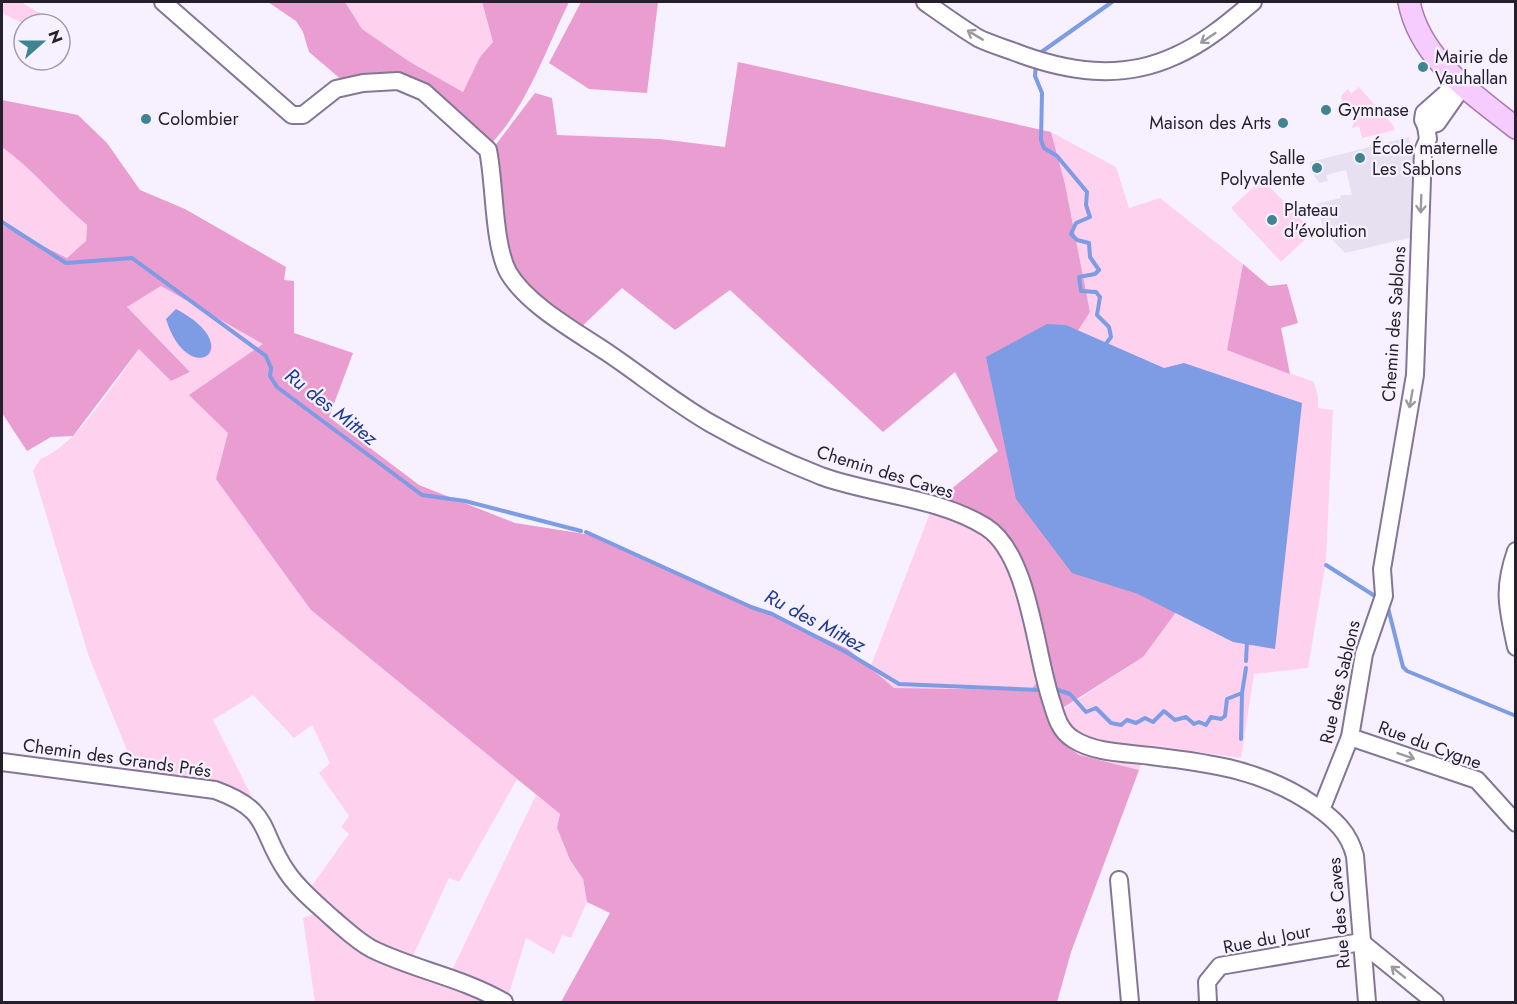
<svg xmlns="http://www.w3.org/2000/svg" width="1517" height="1004" viewBox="0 0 1517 1004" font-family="Jost,sans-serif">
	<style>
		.built { fill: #e6e0f1 }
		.green { fill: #fed2ee }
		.forest { fill: #e99dd1 }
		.water { fill: #7d9ce3 }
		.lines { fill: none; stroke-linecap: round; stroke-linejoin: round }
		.stream { stroke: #7d9ce3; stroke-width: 4 }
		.minor-casing { stroke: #837696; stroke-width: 20 }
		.major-casing { stroke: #a879b3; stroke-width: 24 }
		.minor { stroke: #fff; stroke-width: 16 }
		.major { stroke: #f5ccfd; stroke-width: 21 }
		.oneway { stroke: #9c9aa0 }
		.poi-dot { fill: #3f8490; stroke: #f6f0ff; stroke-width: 2 }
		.labels { text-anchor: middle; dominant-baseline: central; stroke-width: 4.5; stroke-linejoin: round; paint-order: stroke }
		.poi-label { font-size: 18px; fill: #241f2b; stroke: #f6f0ff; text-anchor: start }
		.street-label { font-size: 18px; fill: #241f2b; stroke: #f6f0ff }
		.water-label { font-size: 20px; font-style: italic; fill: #203d90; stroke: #f6f0ff }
	</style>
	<rect width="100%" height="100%" fill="#f6f0ff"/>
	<path class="built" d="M1409 137 1417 183 1413 237 1345 253 1324 231 1316 204 1341 198 1340 195H1352L1346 170 1326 175 1328 181 1319 183 1310 170V162Z"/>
	<g class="green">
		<path d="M2 2H25L24 4 58 24H24L2 13Z"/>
		<path d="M345 2H482L493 42 480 57 463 92 410 62 362 29Z"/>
		<path d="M1359 87 1393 125 1395 130 1362 138 1359 126 1352 128 1356 115 1351 107 1343 106 1341 96 1348 89 1351 94Z"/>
		<path d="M1051 132 1116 167 1129 208 1160 198 1243 264 1227 350 1314 382 1318 396V408L1333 410 1326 561 1308 668 1254 674 1241 758 1149 745 1139 770 1079 755 1061 742 1050 718 1143 657 1052 359 1090 312 1065 184Z"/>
		<path d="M2 147C33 169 58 200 87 225L86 241 68 258 2 225Z"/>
		<path d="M1262 179 1313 232 1281 262 1231 208Z"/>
		<path d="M161 286 264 344 228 433 311 610 517 779 459 882 449 878 412 958 368 938 341 918 310 888 349 834 341 827 349 816 319 773 330 763 312 725 294 738 253 695 213 720 253 799 221 787 137 775 89 657 33 471 40 459C79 444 114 382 140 349L171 381 190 372 127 307Z"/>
		<path d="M939 499 988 528 1020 574 1037 682 1031 690 894 688 870 668 930 513Z"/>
		<path d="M536 795 560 814 557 828 570 860 583 879 587 902 571 938 562 935 554 954 526 938 508 997 452 970Z"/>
		<path d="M320 912 490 1002H315L303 918Z"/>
	</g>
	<g class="forest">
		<path d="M268 2H345L362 29 410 62 463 92 480 57 493 42 482 2H569C545 51 529 102 492 143L427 86 343 81 309 52 303 32 296 21Z"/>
		<path d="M581 2H658L647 93 589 89 549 63Z"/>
		<path d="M738 62 1051 132 1065 184 1090 312 1075 335 1190 593 1143 657 1050 716 1061 742 1079 755 1139 770 1071 952 1057 1002H561L610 913 587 902 583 879 570 860 557 828 560 814 311 610 216 479 228 433 189 395 263 344 161 286 127 307 190 372 171 381 139 349 73 436 51 437 27 451 2 413V225L67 258 86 241 87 225C57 200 33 169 2 147V100L78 115 107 143 140 190 185 209 286 267 284 280 294 281V333L353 353 329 417 419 485 515 523 598 536 848 649 894 688 1031 690 1037 682 1020 574 1010 553 939 499 998 451 955 372 883 432 730 290 675 330 622 288 575 333 507 269 494 147 535 93 552 98 557 135 660 139 725 147Z"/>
		<path d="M1243 264 1269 286 1287 284 1298 323 1281 328 1290 374 1227 350Z"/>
	</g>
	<g class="water">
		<path d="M176 309C250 348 188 391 166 319Z"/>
		<path d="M1047 324 1066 325 1164 368 1184 363 1302 403 1275 649 1233 642 1138 594 1072 573 1016 499 986 357Z"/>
	</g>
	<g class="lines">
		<g class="stream">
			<path d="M1039 57 1040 53 1112 2"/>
			<path d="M1036 64 1035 76 1042 93 1041 140 1044 148 1057 156 1087 192 1086 205 1090 217 1076 223 1071 234 1077 240 1089 243 1090 257 1099 270 1095 274 1079 277 1081 291 1096 292 1100 297 1097 315 1109 327 1111 337 1105 345"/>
			<path d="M2 222 66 263 132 258 266 356 271 368 270 376 277 387 422 495 465 501 581 531"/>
			<path d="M586 532 751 607 772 614 846 652 899 684 1039 690"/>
			<path d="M1326 565 1378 598"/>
			<path d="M1387 604 1403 667 1407 671 1516 716"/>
			<path d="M1246 661 1247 641"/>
			<path d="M1058 690 1070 694 1086 712 1096 708 1111 723 1121 725 1127 720 1136 723 1145 718 1153 722 1164 711 1175 720 1186 717 1194 724 1199 722 1206 725 1211 717 1221 719 1225 716 1227 699 1242 693 1246 668"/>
			<path d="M1241 739 1242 693"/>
		</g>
		<defs>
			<g id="minor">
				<path d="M163 2 292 115H303L336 89 363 83 398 81 424 92 488 150C495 184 493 243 508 272 527 305 577 332 608 353 642 376 674 402 710 423 745 443 783 461 821 476 873 495 938 497 986 527 1030 555 1035 655 1052 703 1056 717 1060 731 1073 739 1094 753 1127 753 1151 756 1211 763 1263 770 1314 805 1334 819 1349 832 1355 856L1367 1002"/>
				<path d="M925 2C942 14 960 27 978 38 988 43 1001 47 1012 51 1066 72 1121 81 1175 56 1205 43 1229 22 1253 2"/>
				<path d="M1459 82 1424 113 1423 120 1426 126 1437 123 1463 86"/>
				<path d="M1516 551C1502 591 1508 608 1516 647"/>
				<path d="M1350 737 1477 780 1516 823"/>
				<path d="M2 762 215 790C273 811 258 830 287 872 299 890 317 904 332 918 345 929 357 941 372 949 415 970 463 978 504 1002"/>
				<path d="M1321 810 1350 737 1364 654 1384 596 1382 569 1415 375 1423 151 1428 139 1426 126"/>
				<path d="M1119 880 1130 1002"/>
				<path d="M1208 1002 1207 982 1220 966 1361 942 1435 1002"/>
			</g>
			<path id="major" d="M1409 2C1420 59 1473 94 1516 128"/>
		</defs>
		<use href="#minor" class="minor-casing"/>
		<use href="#major" class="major-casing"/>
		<use href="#minor" class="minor"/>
		<use href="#major" class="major"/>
	</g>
	<defs><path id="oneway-shaft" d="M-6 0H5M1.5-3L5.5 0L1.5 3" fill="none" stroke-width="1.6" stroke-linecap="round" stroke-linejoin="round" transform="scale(1.5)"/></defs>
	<g class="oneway">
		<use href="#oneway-shaft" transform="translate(975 35) rotate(-149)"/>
		<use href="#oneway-shaft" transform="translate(1208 38) rotate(146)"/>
		<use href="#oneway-shaft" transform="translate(1421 204) rotate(92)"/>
		<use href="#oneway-shaft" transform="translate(1411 399) rotate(100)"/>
		<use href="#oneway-shaft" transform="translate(1406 756) rotate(19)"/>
		<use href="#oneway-shaft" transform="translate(1398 972) rotate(-141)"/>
	</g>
	<g class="poi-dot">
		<circle cx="1423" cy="67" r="6"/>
		<circle cx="1326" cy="110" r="6"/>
		<circle cx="146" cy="119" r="6"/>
		<circle cx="1283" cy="123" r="6"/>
		<circle cx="1360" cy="158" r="6"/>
		<circle cx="1317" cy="168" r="6"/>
		<circle cx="1272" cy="220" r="6"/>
	</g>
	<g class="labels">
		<g class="poi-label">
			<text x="1435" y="57">Mairie de<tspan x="1435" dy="21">Vauhallan</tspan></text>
			<text x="1338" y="110">Gymnase</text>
			<text x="158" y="119">Colombier</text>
			<text x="1271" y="123" text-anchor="end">Maison des Arts</text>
			<text x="1372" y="148">École maternelle<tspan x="1372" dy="21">Les Sablons</tspan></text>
			<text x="1305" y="158" text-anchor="end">Salle<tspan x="1305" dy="21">Polyvalente</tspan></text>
			<text x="1284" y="210">Plateau<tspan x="1284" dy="21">d'évolution</tspan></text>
		</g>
		<g class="street-label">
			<text transform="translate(1394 324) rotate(-86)">Chemin des Sablons</text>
			<text transform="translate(885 472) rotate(17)">Chemin des Caves</text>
			<text transform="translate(1340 682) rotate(-77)">Rue des Sablons</text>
			<text transform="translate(1430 745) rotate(20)">Rue du Cygne</text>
			<text transform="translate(117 758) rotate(8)">Chemin des Grands Prés</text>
			<text transform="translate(1339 913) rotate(-95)">Rue des Caves</text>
			<text transform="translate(1267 939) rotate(-11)">Rue du Jour</text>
		</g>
		<g class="water-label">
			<text transform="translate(331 407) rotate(38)">Ru des Mittez</text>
			<text transform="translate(815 621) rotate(28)">Ru des Mittez</text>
		</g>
	</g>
	<rect width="1517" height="1004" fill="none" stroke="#241f2b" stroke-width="6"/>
	<g transform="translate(42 42) rotate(69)"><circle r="28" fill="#f6f0ff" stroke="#a29caa" stroke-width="1.5"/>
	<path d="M0-4.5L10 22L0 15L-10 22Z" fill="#3f8490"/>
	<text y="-9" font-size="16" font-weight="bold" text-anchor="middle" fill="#241f2b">N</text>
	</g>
</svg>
